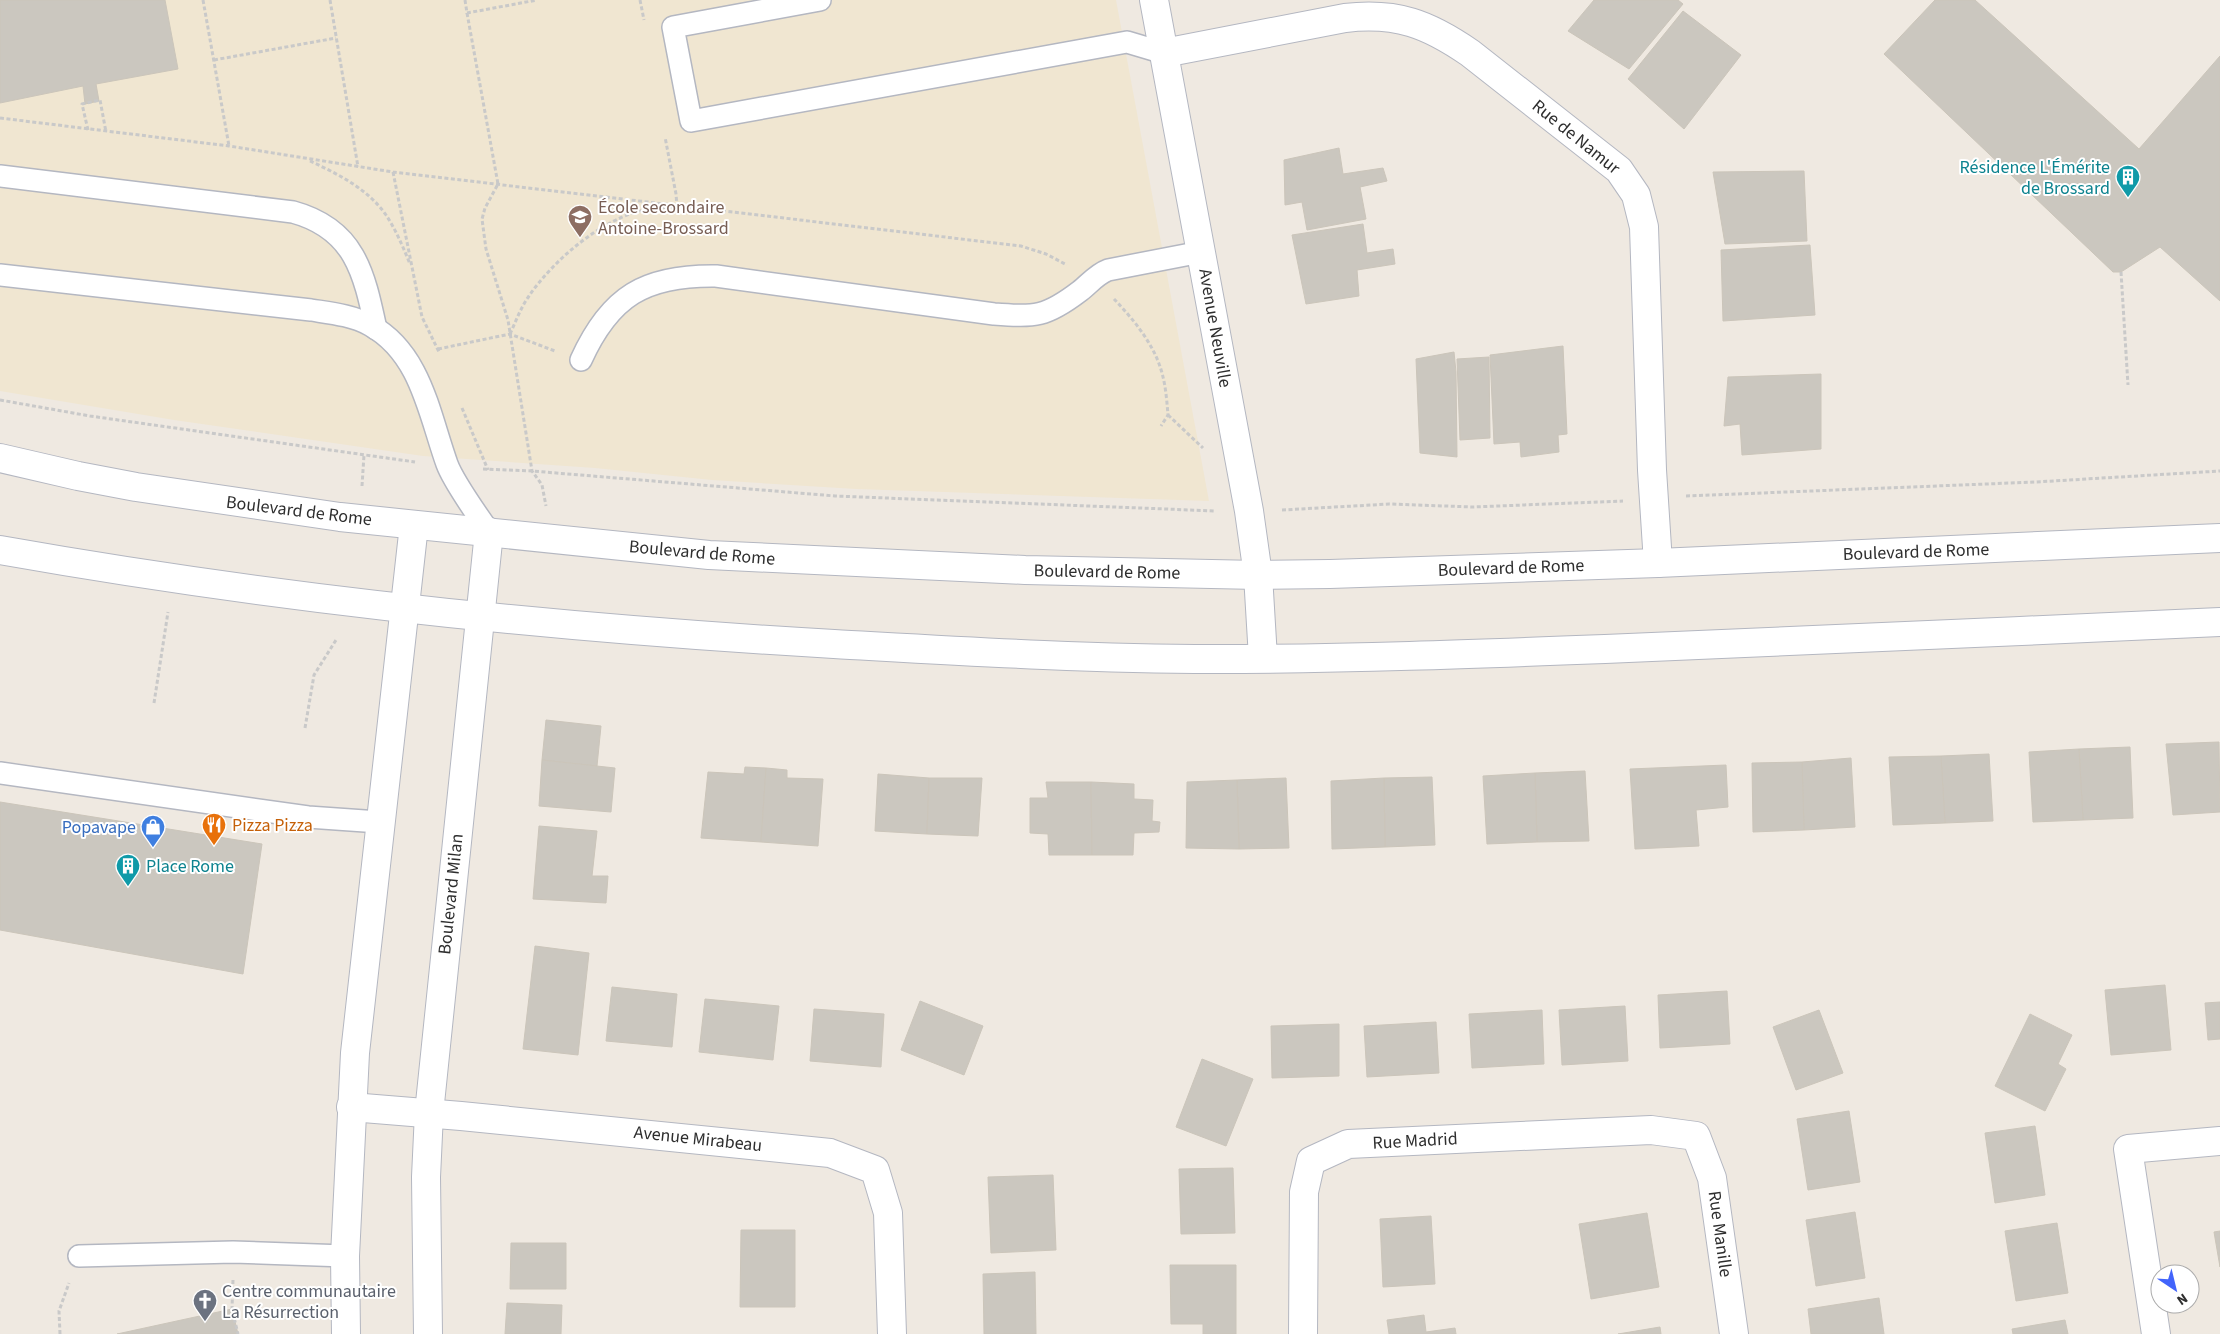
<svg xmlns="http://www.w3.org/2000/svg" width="2220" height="1334" viewBox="0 0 2220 1334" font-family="'Source Sans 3',sans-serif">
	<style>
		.education { fill: #f0e6d1 }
		.building { fill: #cbc7bf; stroke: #cbc5ba }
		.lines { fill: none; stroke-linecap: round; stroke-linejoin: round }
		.service-casing { stroke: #b4b7c1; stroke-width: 24 }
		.minor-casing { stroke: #b4b7c1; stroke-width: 30 }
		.secondary-casing { stroke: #b4b7c1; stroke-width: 30 }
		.path { stroke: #c9c9c9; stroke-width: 3; stroke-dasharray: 4 2.5; stroke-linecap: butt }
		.service { stroke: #fff; stroke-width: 21 }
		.minor { stroke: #fff; stroke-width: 28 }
		.secondary { stroke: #fff; stroke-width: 28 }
		.labels { text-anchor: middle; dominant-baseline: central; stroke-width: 4; stroke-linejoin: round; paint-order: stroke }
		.street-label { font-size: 18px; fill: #2e2e2e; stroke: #fff }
		.culture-label { font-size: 18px; fill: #0d838f; stroke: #fff; text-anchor: end }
		.education-label { font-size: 18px; fill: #785e54; stroke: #fff; text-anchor: start }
		.food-label { font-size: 18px; fill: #c56008; stroke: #fff; text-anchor: start }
		.shop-label { font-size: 18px; fill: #366cbe; stroke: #fff; text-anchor: end }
		.worship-label { font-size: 18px; fill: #5b616d; stroke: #fff; text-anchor: start }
	</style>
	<rect width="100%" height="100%" fill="#efe9e1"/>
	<path class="education" d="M0 0H1116L1209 501 856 489 712 480 595 468 423 456 174 420 0 391Z"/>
	<g class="building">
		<path d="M0 0H165L178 69 96 84 99 101 85 104 83 86 0 103Z"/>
		<path d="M1594 0H1678L1683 4 1629 69 1568 31Z"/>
		<path d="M1935 0H1975L2139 149 2220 56V301L2160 247 2121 272H2113L1884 54Z"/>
		<path d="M1683 11 1741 55 1684 129 1628 79Z"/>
		<path d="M1339 148 1343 174 1383 168 1387 181 1360 187 1366 219 1307 230 1302 202 1285 205 1284 160Z"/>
		<path d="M1804 171 1807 241 1725 244 1713 172Z"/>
		<path d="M1363 224 1367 253 1393 249 1395 264 1357 270 1359 296 1306 304 1292 235Z"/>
		<path d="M1810 245 1815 315 1723 321 1721 250Z"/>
		<path d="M1563 346 1567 434 1558 435 1559 452 1521 457 1520 442 1494 444 1490 355Z"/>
		<path d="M1454 352 1456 372 1457 457 1420 453 1416 359Z"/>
		<path d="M1489 357 1490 438 1460 440 1457 359Z"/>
		<path d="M1821 374V449L1742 455 1740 424 1724 426 1728 377Z"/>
		<path d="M546 720 601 726 597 766 542 760Z"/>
		<path d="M2219 742 2220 812 2173 815 2166 744Z"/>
		<path d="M2130 747 2133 818 2083 820 2079 749Z"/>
		<path d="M2079 749 2083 820 2033 822 2029 752Z"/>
		<path d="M1989 754 1993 821 1945 823 1941 756Z"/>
		<path d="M1941 756 1945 823 1893 825 1889 757Z"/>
		<path d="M1851 758 1855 827 1804 830 1802 762Z"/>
		<path d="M542 760 615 768 611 812 539 806Z"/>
		<path d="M1802 762 1804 830 1753 832 1752 763Z"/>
		<path d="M1726 765 1728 807 1696 810 1699 846 1635 849 1630 769Z"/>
		<path d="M745 767 766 768 761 842 701 838 708 772 744 774Z"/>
		<path d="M766 768 787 770V778L823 779 818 846 761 842Z"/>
		<path d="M1585 771 1589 841 1537 842 1535 773Z"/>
		<path d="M1535 773 1537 842 1487 844 1483 776Z"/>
		<path d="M878 774 929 778 927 834 875 831Z"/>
		<path d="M1432 777 1435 845 1385 847 1384 778Z"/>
		<path d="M929 778H982L978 836 927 834Z"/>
		<path d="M1286 778 1289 848 1239 849 1237 780Z"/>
		<path d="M1384 778 1385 847 1332 849 1331 781Z"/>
		<path d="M1237 780 1239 849 1186 848 1187 782Z"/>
		<path d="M1046 782H1091L1092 855H1049L1048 834 1030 833V798H1048Z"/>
		<path d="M1091 782 1134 784V799L1153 800 1152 821 1160 822 1159 832 1134 833 1133 855H1092Z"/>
		<path d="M0 802 262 844 243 974 0 930Z"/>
		<path d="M539 826 597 831 592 876H608L606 903 533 899Z"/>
		<path d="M535 946 589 953 578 1055 523 1049Z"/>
		<path d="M2165 985 2171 1050 2111 1055 2105 990Z"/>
		<path d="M612 987 677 994 672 1047 606 1041Z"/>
		<path d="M1727 991 1730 1044 1660 1048 1658 995Z"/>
		<path d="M705 999 779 1006 773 1060 699 1052Z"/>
		<path d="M920 1001 983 1026 964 1075 901 1050Z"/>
		<path d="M2220 1002V1039L2208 1040 2205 1003Z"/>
		<path d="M1625 1006 1628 1061 1562 1065 1559 1010Z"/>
		<path d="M814 1009 884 1014 881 1067 810 1061Z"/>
		<path d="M1542 1010 1544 1064 1472 1068 1469 1014Z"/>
		<path d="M1819 1010 1843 1073 1796 1090 1773 1027Z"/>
		<path d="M2030 1014 2072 1035 2058 1064 2066 1069 2045 1111 1995 1086Z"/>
		<path d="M1436 1022 1439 1073 1367 1077 1364 1026Z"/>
		<path d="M1339 1024V1076L1272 1078 1271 1026Z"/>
		<path d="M1202 1059 1253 1079 1226 1146 1176 1127Z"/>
		<path d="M1849 1111 1860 1182 1808 1190 1797 1119Z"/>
		<path d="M2035 1126 2045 1195 1995 1203 1985 1133Z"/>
		<path d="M1233 1168 1235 1233 1181 1234 1179 1169Z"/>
		<path d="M1053 1175 1056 1250 991 1253 988 1177Z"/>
		<path d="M1855 1212 1865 1278 1816 1286 1806 1220Z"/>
		<path d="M1647 1213 1659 1287 1591 1299 1579 1224Z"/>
		<path d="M1431 1216 1435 1284 1383 1287 1380 1219Z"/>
		<path d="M2057 1223 2068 1293 2016 1301 2005 1231Z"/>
		<path d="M741 1230H795V1307H740Z"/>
		<path d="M2220 1231V1267L2214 1232Z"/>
		<path d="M511 1243H566V1289H510Z"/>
		<path d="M1170 1265H1236V1334H1203V1324H1171Z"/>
		<path d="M1035 1272 1036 1334H984L983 1274Z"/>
		<path d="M1879 1298 1884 1334H1811L1808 1309Z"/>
		<path d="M507 1303 562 1305 561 1334H505Z"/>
		<path d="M232 1309 238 1334H117Z"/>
		<path d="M1424 1315 1426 1332 1455 1328 1456 1334H1389L1387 1320Z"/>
		<path d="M2065 1320 2068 1334H2013L2012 1329Z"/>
		<path d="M1660 1327 1661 1334H1618Z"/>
	</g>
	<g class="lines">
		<defs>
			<g id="service">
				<path d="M820 0 673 27 691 121 1127 42 1164 53"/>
				<path d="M0 176 293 212C355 229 364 273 376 329"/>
				<path d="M0 275 311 310C330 313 352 315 370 325 421 353 429 414 447 464 454 483 477 514 489 532"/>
				<path d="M581 360C610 296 645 275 716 276L994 314C1036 317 1046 317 1080 291 1089 284 1097 274 1108 270L1201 252"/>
				<path d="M0 773 308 817 379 822"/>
				<path d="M79 1256 233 1252 345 1256"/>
			</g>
			<g id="minor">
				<path d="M1154 0 1249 511 1258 575 1263 658"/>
				<path d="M1164 53 1345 18C1397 12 1428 24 1470 53L1619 170 1636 195 1644 227 1652 470 1658 563"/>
				<path d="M351 1107 461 1116 830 1153 875 1170 888 1213 892 1334"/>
				<path d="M1303 1334 1304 1192 1311 1161 1348 1144 1651 1130 1696 1136 1712 1178 1734 1334"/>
				<path d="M2156 1334 2128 1149 2220 1141"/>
			</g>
			<g id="secondary">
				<path d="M0 458 78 476 136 487 340 517 709 555 1025 570 1258 575 1330 574 1658 563 2220 538"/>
				<path d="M0 550C276 599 554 628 834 644 960 651 1087 659 1214 659 1344 659 1475 654 1605 649 1810 641 2015 631 2220 622"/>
				<path d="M346 1334 345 1256 355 1053 414 525"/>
				<path d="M428 1334 426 1177 429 1113 489 532"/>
			</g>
		</defs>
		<use href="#service" class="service-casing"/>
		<use href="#minor" class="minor-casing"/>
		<use href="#secondary" class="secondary-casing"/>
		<g class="path">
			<path d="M203 0 229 146"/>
			<path d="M330 0 358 167"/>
			<path d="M465 0 467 13 537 0"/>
			<path d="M640 0 644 20"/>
			<path d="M467 13 498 184 485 208 482 219 486 249 508 320 532 471 542 485 546 506"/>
			<path d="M214 60 336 38"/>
			<path d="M0 118 229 146 393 172 1021 246 1046 254 1067 265"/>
			<path d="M88 130 82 104 100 100 106 132"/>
			<path d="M310 161C338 174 368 189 386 215 396 230 403 247 410 264"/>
			<path d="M393 172 422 317 439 352"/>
			<path d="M2121 272 2128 385"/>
			<path d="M1114 299C1134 320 1156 346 1163 377 1166 389 1167 403 1168 415L1161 426"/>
			<path d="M510 334C516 321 521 307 529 296 553 261 597 223 639 211 651 208 664 208 677 206L676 194 665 137"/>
			<path d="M438 349 510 334 555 351"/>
			<path d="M0 400 90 416 415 462"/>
			<path d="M462 408 488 470"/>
			<path d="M1168 415 1203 448"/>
			<path d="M483 469 532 471 835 496 1216 511"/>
			<path d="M362 486 364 455"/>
			<path d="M1686 496 2036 482 2220 471"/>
			<path d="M1282 510 1389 504 1473 507 1623 501"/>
			<path d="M154 703 168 612"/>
			<path d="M305 728 314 675 336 640"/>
			<path d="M233 1280 232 1309 238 1334"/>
			<path d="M60 1334 59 1311 69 1283"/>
		</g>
		<use href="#service" class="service"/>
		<use href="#minor" class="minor"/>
		<use href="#secondary" class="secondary"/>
	</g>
	<defs>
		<symbol id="building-pin" viewBox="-11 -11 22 30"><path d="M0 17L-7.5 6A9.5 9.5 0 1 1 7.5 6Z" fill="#0f9aa8" stroke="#fff"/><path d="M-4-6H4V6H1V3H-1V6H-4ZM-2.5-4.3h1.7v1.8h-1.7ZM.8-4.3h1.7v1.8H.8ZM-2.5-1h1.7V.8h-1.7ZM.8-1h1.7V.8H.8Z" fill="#fff"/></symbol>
		<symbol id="school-pin" viewBox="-11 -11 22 30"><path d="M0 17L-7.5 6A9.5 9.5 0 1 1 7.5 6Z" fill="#8d6e63" stroke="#fff"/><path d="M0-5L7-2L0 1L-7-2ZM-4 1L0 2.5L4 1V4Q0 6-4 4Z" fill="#fff"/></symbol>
		<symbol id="restaurant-pin" viewBox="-11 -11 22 30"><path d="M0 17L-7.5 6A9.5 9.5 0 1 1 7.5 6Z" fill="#e8710a" stroke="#fff"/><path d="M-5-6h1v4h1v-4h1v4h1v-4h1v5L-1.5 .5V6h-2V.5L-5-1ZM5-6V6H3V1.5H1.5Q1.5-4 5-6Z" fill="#fff"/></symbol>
		<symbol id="shop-pin" viewBox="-11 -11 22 30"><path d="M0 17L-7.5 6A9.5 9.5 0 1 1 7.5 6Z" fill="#3f7fe0" stroke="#fff"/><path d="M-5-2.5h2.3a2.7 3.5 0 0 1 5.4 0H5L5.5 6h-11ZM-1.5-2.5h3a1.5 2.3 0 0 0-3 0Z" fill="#fff"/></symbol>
		<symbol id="church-pin" viewBox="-11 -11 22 30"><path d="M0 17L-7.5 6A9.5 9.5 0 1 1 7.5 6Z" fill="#6b7280" stroke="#fff"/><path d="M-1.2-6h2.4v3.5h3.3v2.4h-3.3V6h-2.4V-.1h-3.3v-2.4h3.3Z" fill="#fff"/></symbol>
	</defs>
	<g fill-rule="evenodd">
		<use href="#building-pin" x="2114" y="163" width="28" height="38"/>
		<use href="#school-pin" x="566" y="203" width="28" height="38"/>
		<use href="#restaurant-pin" x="200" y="811" width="28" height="38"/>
		<use href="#shop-pin" x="139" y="813" width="28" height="38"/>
		<use href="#building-pin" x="114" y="852" width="28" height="38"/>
		<use href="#church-pin" x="191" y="1287" width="28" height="38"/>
	</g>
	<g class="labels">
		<g class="street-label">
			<text transform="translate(1576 137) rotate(39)">Rue de Namur</text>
			<text transform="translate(1215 328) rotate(80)">Avenue Neuville</text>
			<text transform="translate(299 511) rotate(7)">Boulevard de Rome</text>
			<text transform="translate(1916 552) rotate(-2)">Boulevard de Rome</text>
			<text transform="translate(702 553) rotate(5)">Boulevard de Rome</text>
			<text transform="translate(1511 568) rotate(-2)">Boulevard de Rome</text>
			<text transform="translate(1107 572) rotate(1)">Boulevard de Rome</text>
			<text transform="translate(451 894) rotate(-84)">Boulevard Milan</text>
			<text transform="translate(698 1139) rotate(6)">Avenue Mirabeau</text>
			<text transform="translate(1415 1141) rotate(-3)">Rue Madrid</text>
			<text transform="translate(1720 1234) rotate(82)">Rue Manille</text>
		</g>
		<g class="culture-label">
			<text x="2110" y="167">Résidence L'Émérite<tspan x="2110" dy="21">de Brossard</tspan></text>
			<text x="146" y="866" text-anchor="start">Place Rome</text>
		</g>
		<g class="education-label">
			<text x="598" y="207">École secondaire<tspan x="598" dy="21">Antoine-Brossard</tspan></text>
		</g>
		<g class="food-label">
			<text x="232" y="825">Pizza Pizza</text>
		</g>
		<g class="shop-label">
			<text x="136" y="827">Popavape</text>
		</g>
		<g class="worship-label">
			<text x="222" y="1291">Centre communautaire<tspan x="222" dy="21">La Résurrection</tspan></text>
		</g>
	</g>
	<g transform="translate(2175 1289) rotate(145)"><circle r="24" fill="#ffffff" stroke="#ababab"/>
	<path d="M0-4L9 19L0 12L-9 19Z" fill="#4264fb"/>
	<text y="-8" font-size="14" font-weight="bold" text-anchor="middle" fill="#2e2e2e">N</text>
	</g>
</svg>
